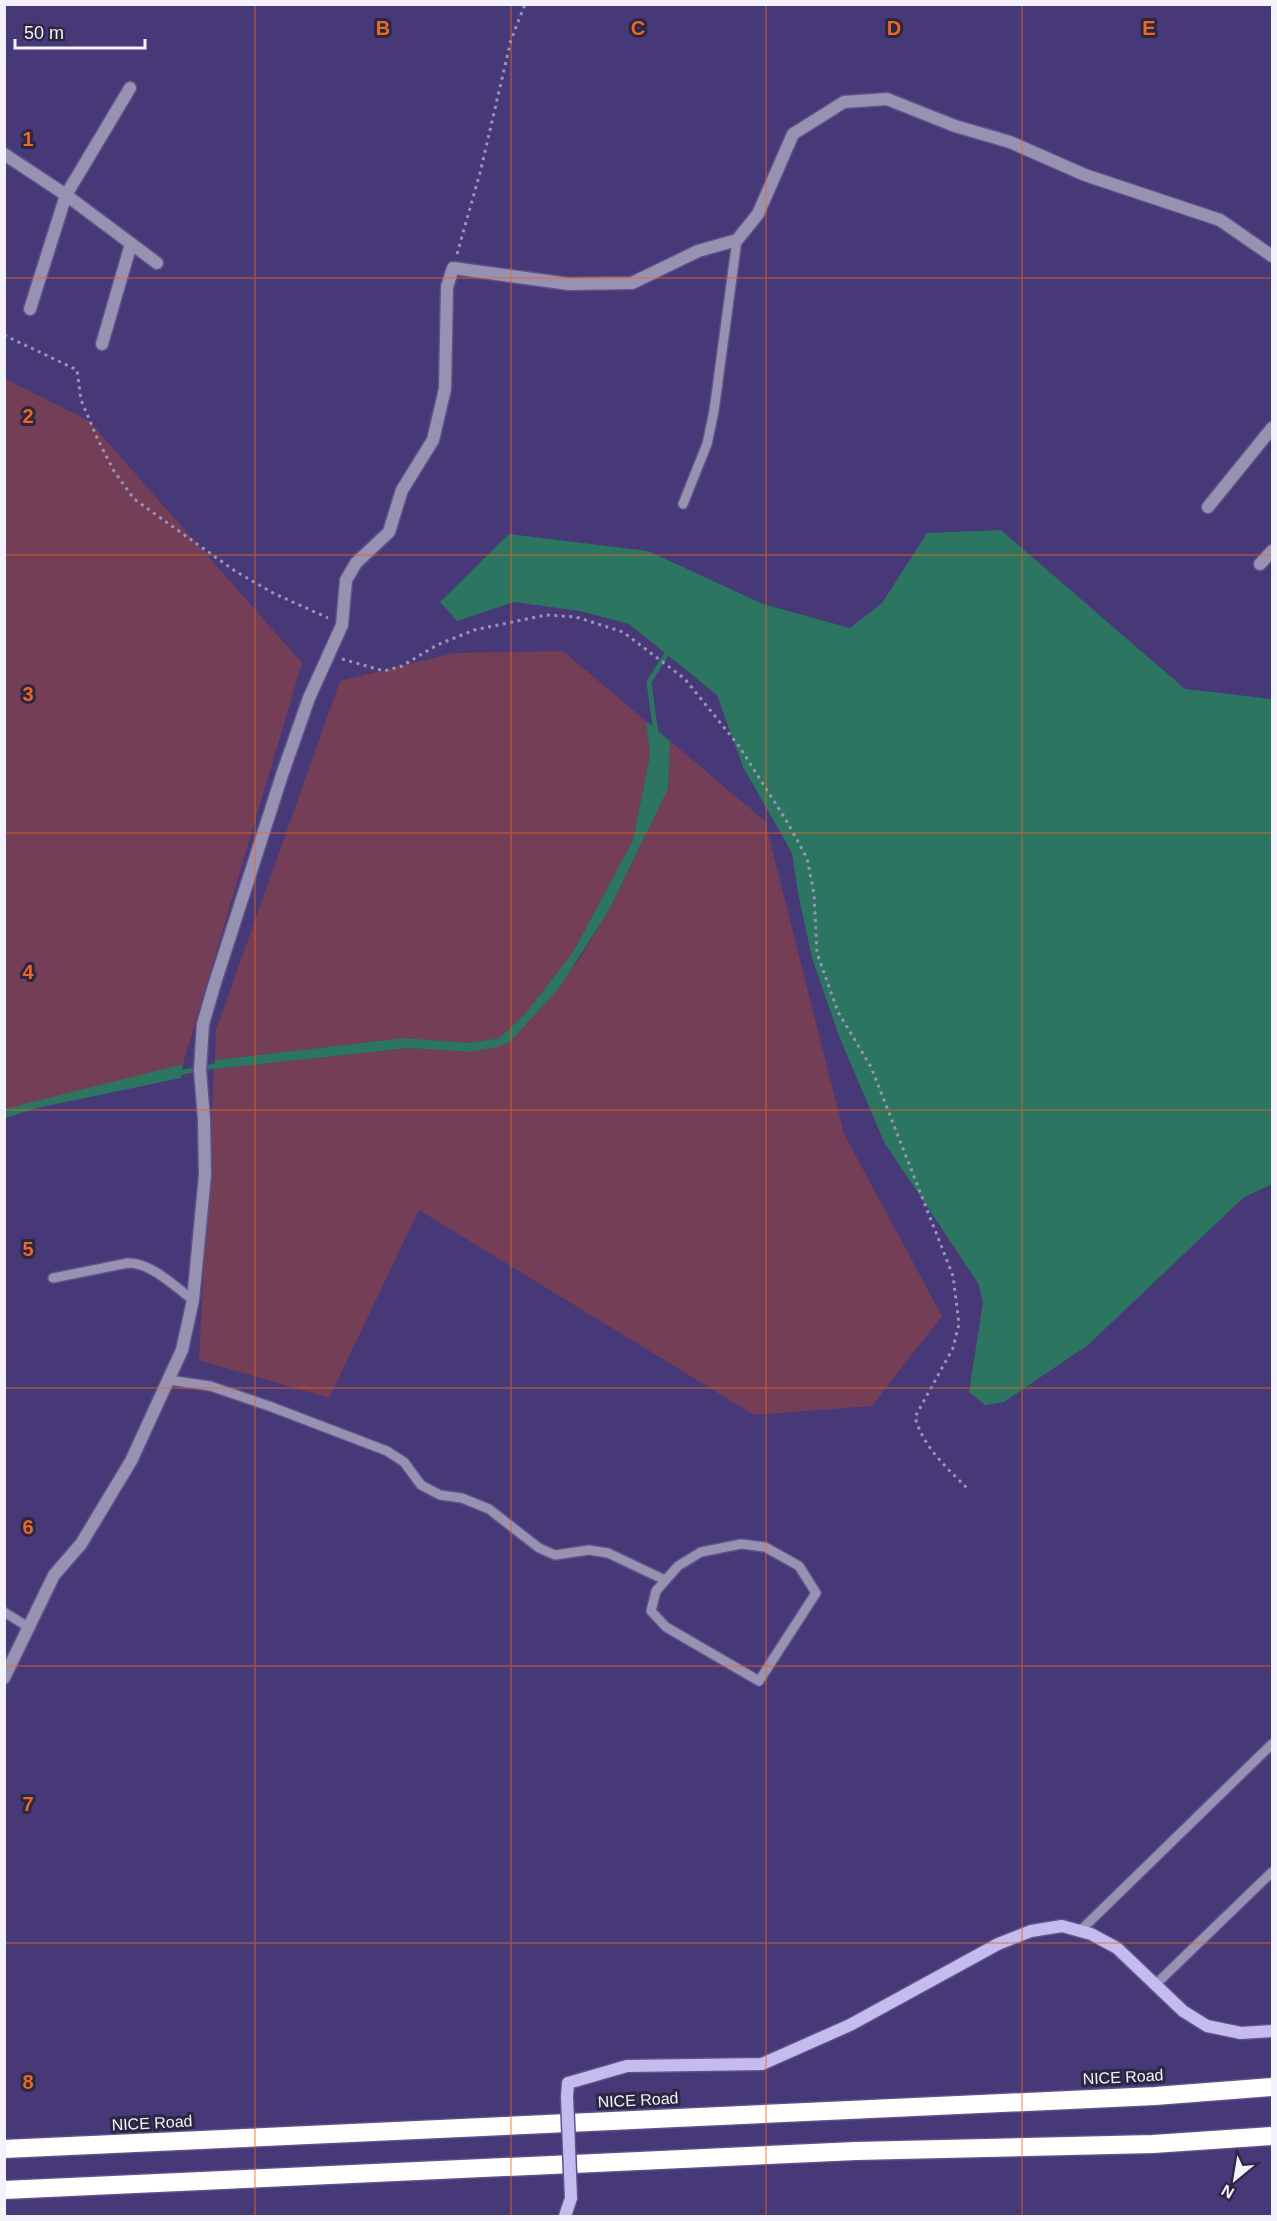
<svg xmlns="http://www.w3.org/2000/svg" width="1277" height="2221" viewBox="0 0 1277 2221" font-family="Helvetica,sans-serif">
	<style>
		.green { fill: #733e56 }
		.water { fill: #2c7561 }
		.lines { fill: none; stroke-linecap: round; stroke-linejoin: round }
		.stream { stroke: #2c7561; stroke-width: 5 }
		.lane-casing { stroke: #5f5289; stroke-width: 12 }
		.street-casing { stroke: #5f5289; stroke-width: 15 }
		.secondary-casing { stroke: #5f5289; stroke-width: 15 }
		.highway-casing { stroke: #5f5289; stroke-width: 21 }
		.path { stroke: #9b93b7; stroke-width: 3; stroke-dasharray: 3 4.5; stroke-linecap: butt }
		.lane { stroke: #9792b2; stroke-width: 9 }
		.street { stroke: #9792b2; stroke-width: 12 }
		.secondary { stroke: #c4bcef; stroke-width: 12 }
		.highway { stroke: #fff; stroke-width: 18 }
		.secondary-bridge-casing { stroke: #5f5289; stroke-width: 15; stroke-linecap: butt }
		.secondary-bridge { stroke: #c4bcef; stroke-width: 12 }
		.grid { fill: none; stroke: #e96824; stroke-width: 1.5; stroke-opacity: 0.55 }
		.labels { text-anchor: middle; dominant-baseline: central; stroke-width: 6; stroke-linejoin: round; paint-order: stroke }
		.street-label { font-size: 16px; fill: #f4f3fb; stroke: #2c2643 }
		.grid-label { font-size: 20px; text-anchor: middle; font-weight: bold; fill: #e96824; stroke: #2c2643; stroke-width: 6; stroke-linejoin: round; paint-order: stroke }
	</style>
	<rect width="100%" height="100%" fill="#473877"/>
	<g class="green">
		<path d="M5 379 89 421 302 663 183 1064 5 1110Z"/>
		<path d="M563 651 646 721 650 755 633 840 573 952 524 1015 499 1038 470 1043 404 1038 215 1060 216 1030 340 681 454 653Z"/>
		<path d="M670 741 765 821 844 1134 942 1316 872 1406 754 1415 419 1210 329 1398 199 1360 214 1069 409 1048 469 1052 497 1047 576 964 608 912 668 789Z"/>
	</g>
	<g class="water">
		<path d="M1001 530 1185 689 1272 699V1184L1243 1198 1088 1345 1004 1402 985 1405 969 1392 983 1302 978 1283 884 1142 839 1036 812 958 798 893 792 853 743 767 717 695 629 624 580 611 514 602 457 621 440 602 509 534 648 551 763 604 850 628 882 603 927 533Z"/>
		<path d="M646 721 670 741 668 789 608 912 559 988 510 1042 497 1047 469 1052 409 1048 214 1069 215 1060 404 1038 470 1043 499 1038 524 1015 573 952 633 840 650 755Z"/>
		<path d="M183 1064 181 1078 37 1108 5 1118V1109Z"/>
	</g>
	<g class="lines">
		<g class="stream">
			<path d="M656 734 649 682 669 650"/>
			<path d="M177 1073 221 1065"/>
		</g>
		<defs>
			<g id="lane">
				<path d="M683 504 707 444 714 411 737 240"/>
				<path d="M53 1278 128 1263C152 1263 174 1286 193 1300"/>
				<path d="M169 1380 210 1386 269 1406 387 1451 404 1462 421 1485 440 1495 462 1498 489 1509 539 1548 555 1555 589 1550 608 1553 665 1580"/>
				<path d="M741 1544 765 1547 799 1566 816 1593 759 1681 666 1627 651 1611 656 1591 678 1566 701 1552Z"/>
				<path d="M4 1612 30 1628"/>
				<path d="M1080 1931 1272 1744"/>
				<path d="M1155 1985 1272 1872"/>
			</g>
			<g id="street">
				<path d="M4 154 66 195 157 263"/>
				<path d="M30 309 66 195 130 88"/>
				<path d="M102 344 131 244"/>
				<path d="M1208 507 1272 428"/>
				<path d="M1260 564 1272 551"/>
				<path d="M4 1678 54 1575 81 1544 131 1461 182 1350 193 1300 205 1175 204 1119 200 1070 203 1024 214 986 283 772 309 698 342 625 346 580 356 563 389 532 402 490 433 440 445 389 447 287 453 268 569 284 632 283 698 251 737 240 758 214 793 134 844 102 887 99 955 126 1010 142 1085 175 1220 220 1272 256"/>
			</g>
			<g id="secondary">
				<path d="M567 2097 568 2083 627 2066 762 2064 850 2025 998 1944 1031 1931 1062 1926 1091 1934 1117 1948 1183 2011 1207 2026 1241 2033 1272 2031"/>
				<path d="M565 2216 571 2198"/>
			</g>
			<g id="highway">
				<path d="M4 2149 1155 2096 1272 2087"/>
				<path d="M4 2190 856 2151 1153 2144 1272 2136"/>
			</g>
		</defs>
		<use href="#lane" class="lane-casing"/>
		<use href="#street" class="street-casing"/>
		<use href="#secondary" class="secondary-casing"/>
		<use href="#highway" class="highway-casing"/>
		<g class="path">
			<path d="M457 254 480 173 511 40 525 4"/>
			<path d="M4 335 77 370 81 400 98 440 114 471 134 499 235 571 273 593 328 618"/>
			<path d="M342 659 384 671 402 666 437 645 474 630 546 615 576 617 623 632 685 679 739 746 786 820 807 858 814 894 817 953 838 1012 871 1067 953 1276 959 1324 953 1348 915 1417C923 1447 948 1469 969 1490"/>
		</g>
		<use href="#lane" class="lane"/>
		<use href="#street" class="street"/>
		<use href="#secondary" class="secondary"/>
		<use href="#highway" class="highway"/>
		<defs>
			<path id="secondary-bridge" d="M567 2097 571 2198"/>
		</defs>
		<use href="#secondary-bridge" class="secondary-bridge-casing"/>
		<use href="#secondary-bridge" class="secondary-bridge"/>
	</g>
	<path class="grid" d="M255 4V2216M511 4V2216M766 4V2216M1022 4V2216M4 278H1272M4 555H1272M4 833H1272M4 1110H1272M4 1388H1272M4 1666H1272M4 1943H1272"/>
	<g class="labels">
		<g class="street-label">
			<text transform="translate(1123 2077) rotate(-3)">NICE Road</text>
			<text transform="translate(638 2100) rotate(-3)">NICE Road</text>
			<text transform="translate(152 2123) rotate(-3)">NICE Road</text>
		</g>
	</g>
	<g class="grid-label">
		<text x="383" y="35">B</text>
		<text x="638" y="35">C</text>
		<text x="894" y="35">D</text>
		<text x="1149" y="35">E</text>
		<text x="28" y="146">1</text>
		<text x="28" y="423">2</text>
		<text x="28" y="701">3</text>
		<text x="28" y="979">4</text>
		<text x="28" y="1256">5</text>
		<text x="28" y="1534">6</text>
		<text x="28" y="1811">7</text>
		<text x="28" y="2089">8</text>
	</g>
	<rect width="1277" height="2221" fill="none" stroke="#f4f3fb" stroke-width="12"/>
	<g transform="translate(1235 2179) rotate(210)" stroke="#2c2643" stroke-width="4.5" paint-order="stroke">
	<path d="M0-4.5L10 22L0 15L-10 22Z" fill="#f4f3fb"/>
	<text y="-9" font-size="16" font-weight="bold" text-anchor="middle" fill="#f4f3fb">N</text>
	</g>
	<path d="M15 39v9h130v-9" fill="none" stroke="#f4f3fb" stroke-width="3"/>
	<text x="24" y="39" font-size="18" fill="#f4f3fb" stroke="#2c2643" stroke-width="4.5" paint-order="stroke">50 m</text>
</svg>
